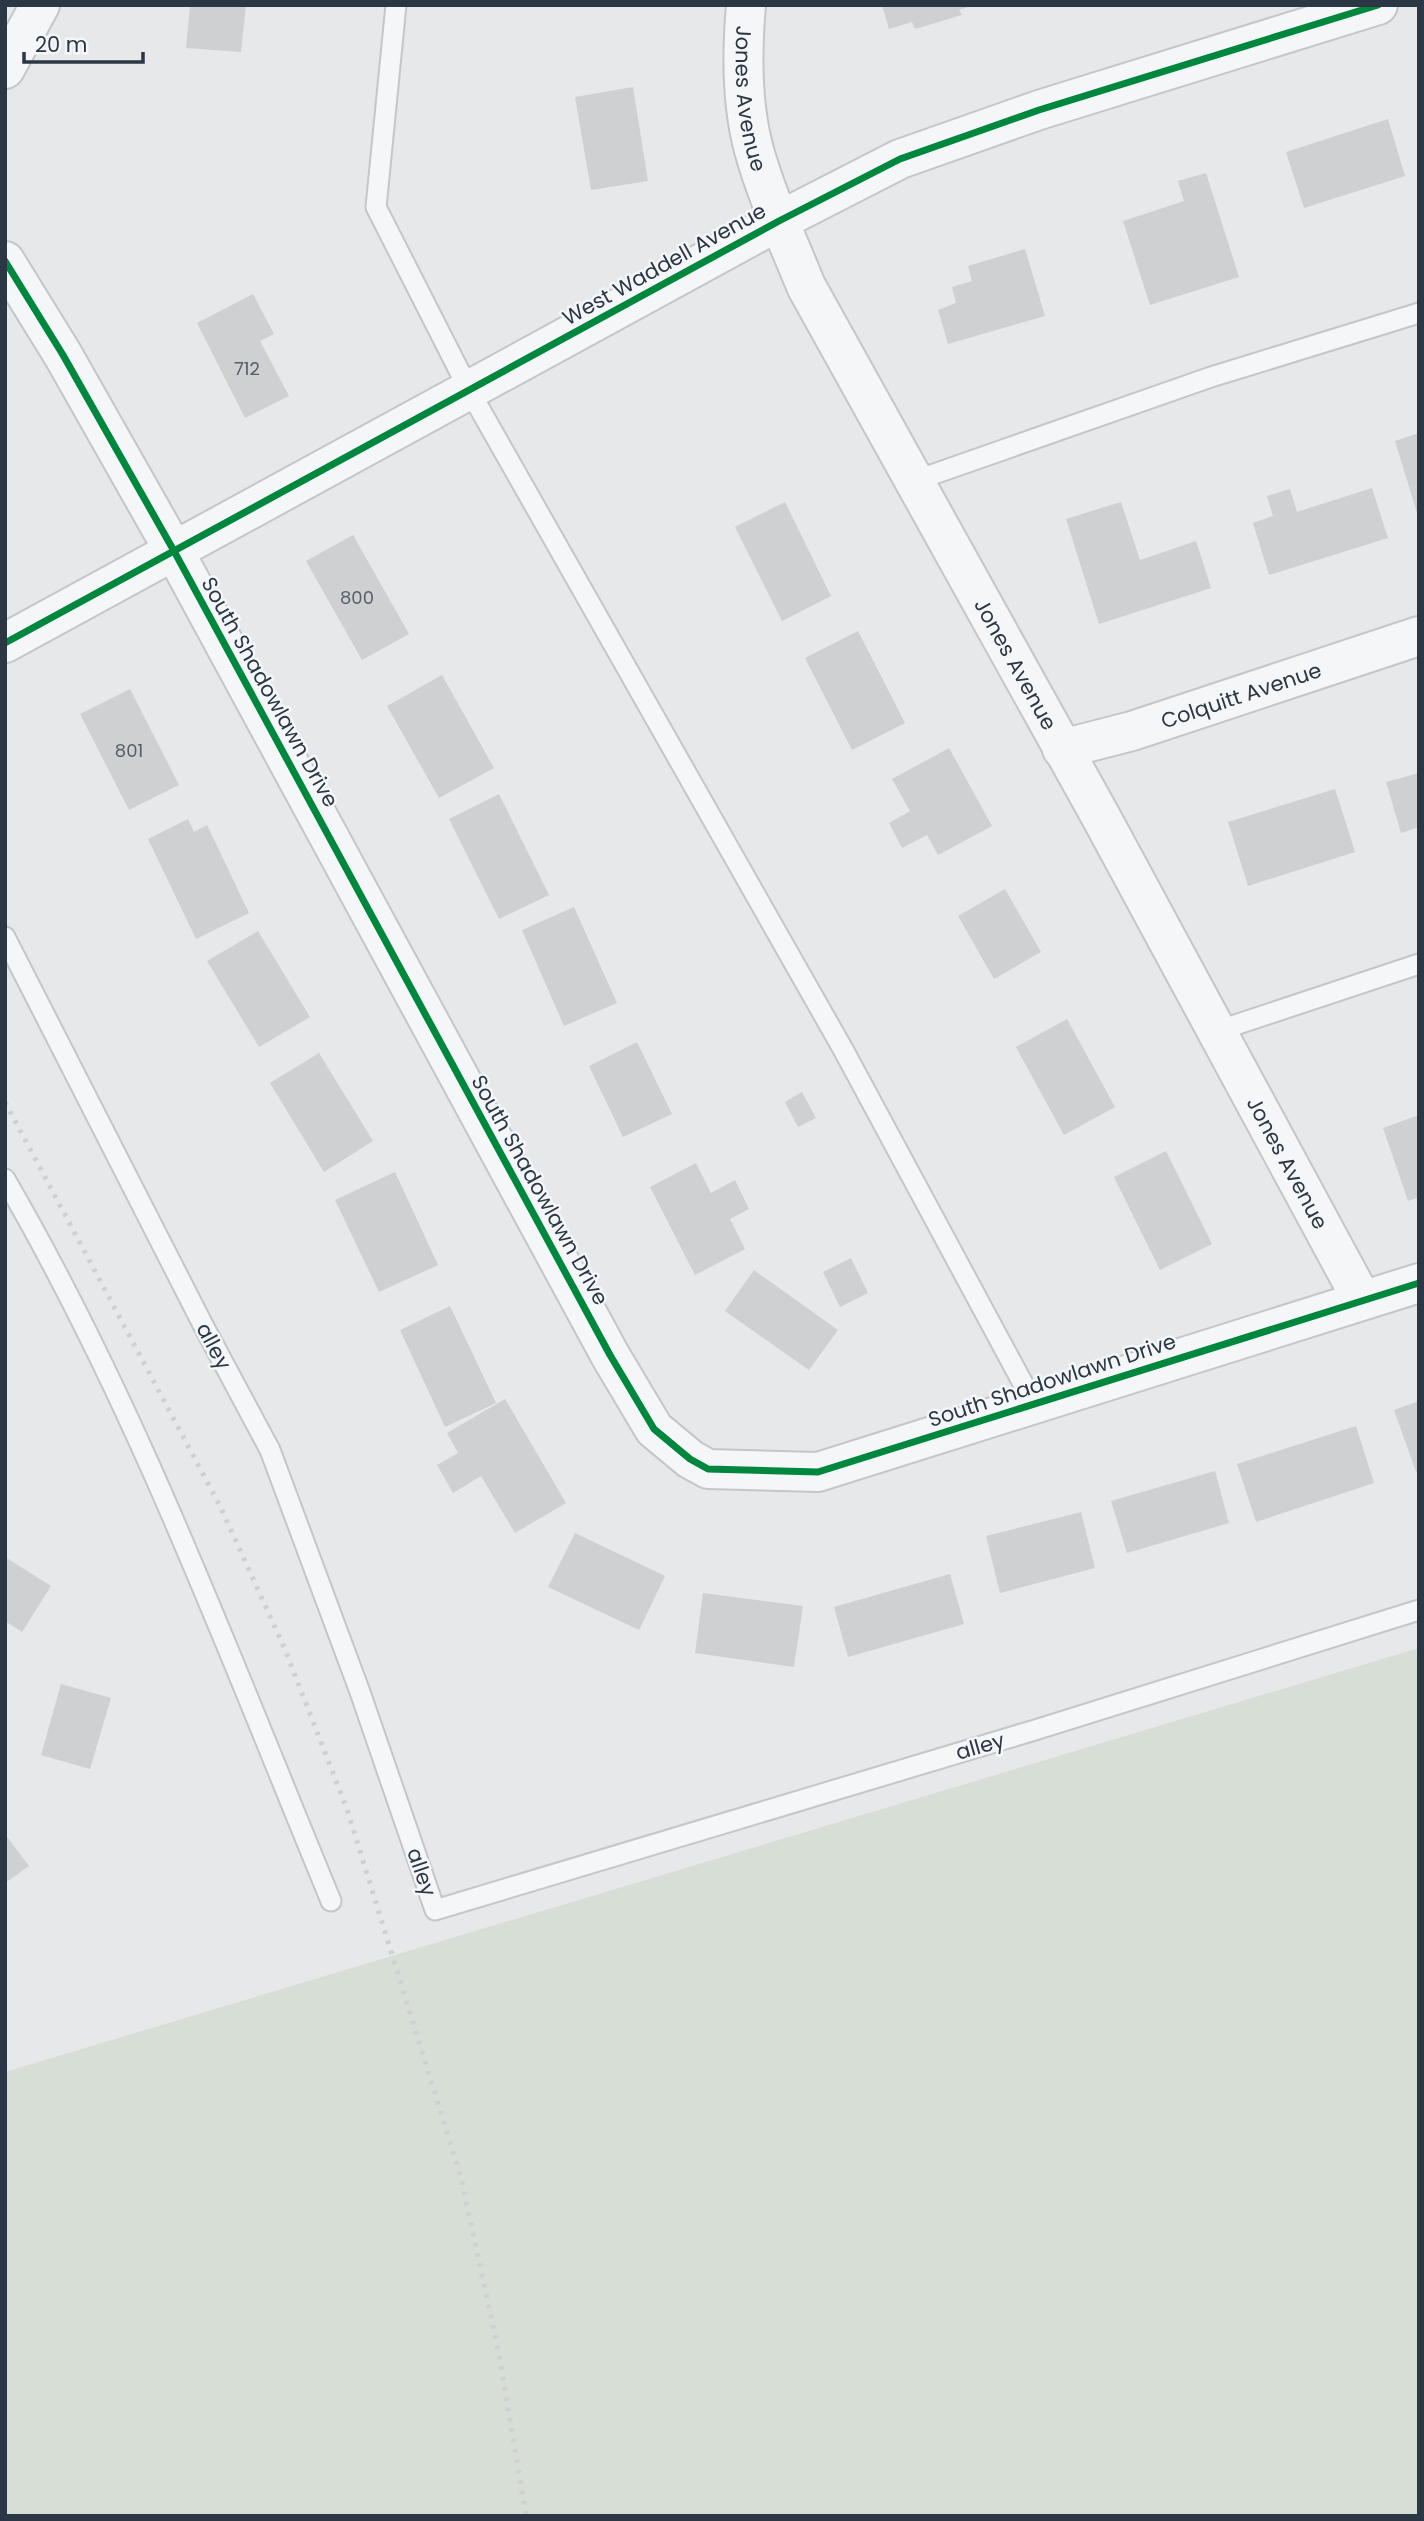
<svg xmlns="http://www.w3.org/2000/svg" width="1424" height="2521" viewBox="0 0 1424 2521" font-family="Poppins,sans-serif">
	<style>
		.green { fill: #d7ded6 }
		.building { fill: #ced0d2 }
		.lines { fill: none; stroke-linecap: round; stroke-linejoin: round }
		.service-casing { stroke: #c4c6c8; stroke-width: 23 }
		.minor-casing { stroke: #c4c6c8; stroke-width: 42 }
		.service { stroke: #f5f6f7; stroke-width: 19 }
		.minor { stroke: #f5f6f7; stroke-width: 38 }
		.rail { stroke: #ced0d2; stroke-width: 5; stroke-dasharray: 3.5 7; stroke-linecap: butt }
		.cycleway-casing { stroke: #f4f6f9; stroke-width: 11 }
		.cycleway { stroke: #00873e; stroke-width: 7 }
		.labels { text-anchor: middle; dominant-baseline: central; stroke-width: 5; stroke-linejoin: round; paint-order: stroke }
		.number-label { font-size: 18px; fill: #545e68 }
		.street-label { font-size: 21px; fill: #2b3744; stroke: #f4f6f9 }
	</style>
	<rect width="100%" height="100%" fill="#e6e8ea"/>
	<path class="green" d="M1419 1648V2516H5V2072Z"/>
	<g class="building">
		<path d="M190 5H246L241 52 186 48Z"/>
		<path d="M882 5H971V6L959 10 962 15 915 29 912 22 889 29Z"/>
		<path d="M633 87 648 181 591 190 575 97Z"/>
		<path d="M1388 119 1405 176 1304 208 1286 152Z"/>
		<path d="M1206 173 1239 277 1150 305 1123 221 1184 201 1178 181Z"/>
		<path d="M1025 249 1045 316 948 344 938 310 956 303 952 287 972 281 968 266Z"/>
		<path d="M253 294 274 334 260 341 289 396 245 418 197 323Z"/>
		<path d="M1419 433V516H1418L1395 441Z"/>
		<path d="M1372 488 1388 538 1269 575 1253 523 1273 516 1267 496 1290 489 1297 512Z"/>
		<path d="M785 502 831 596 782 621 735 527Z"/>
		<path d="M1121 502 1140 560 1196 541 1211 588 1099 624 1066 519Z"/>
		<path d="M353 535 409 634 362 660 306 561Z"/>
		<path d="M858 631 905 723 852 750 805 658Z"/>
		<path d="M442 675 494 768 439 798 387 706Z"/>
		<path d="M130 689 179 785 129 810 80 714Z"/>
		<path d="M949 748 992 826 938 855 927 835 902 848 889 823 910 811 892 779Z"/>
		<path d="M1419 773V827L1401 833 1386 782Z"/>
		<path d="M1335 789 1355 852 1248 886 1228 822Z"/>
		<path d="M499 794 549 895 499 919 449 819Z"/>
		<path d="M188 819 194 832 207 825 249 913 196 939 148 839Z"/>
		<path d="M1005 889 1041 952 994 979 958 916Z"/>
		<path d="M574 907 617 1003 564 1026 522 930Z"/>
		<path d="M258 931 310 1017 259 1047 207 961Z"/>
		<path d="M1067 1019 1115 1107 1064 1135 1016 1047Z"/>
		<path d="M637 1042 672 1114 623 1137 589 1066Z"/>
		<path d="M319 1053 373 1141 324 1172 270 1083Z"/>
		<path d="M802 1092 816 1118 798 1127 785 1102Z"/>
		<path d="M1419 1115V1197L1408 1201 1383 1128Z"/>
		<path d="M1166 1151 1212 1244 1160 1270 1114 1177Z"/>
		<path d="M696 1163 711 1193 735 1180 749 1209 730 1219 745 1249 695 1275 650 1187Z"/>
		<path d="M395 1172 438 1265 379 1292 335 1200Z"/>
		<path d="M851 1258 868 1293 840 1307 823 1272Z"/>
		<path d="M754 1270 838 1330 809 1370 725 1311Z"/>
		<path d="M450 1306 496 1403 445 1427 400 1330Z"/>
		<path d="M505 1399 566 1503 515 1533 481 1476 453 1493 437 1465 458 1453 447 1433Z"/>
		<path d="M1419 1401V1471L1416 1472 1394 1410Z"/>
		<path d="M1356 1426 1374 1483 1256 1522 1237 1464Z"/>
		<path d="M1215 1471 1229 1523 1127 1553 1111 1501Z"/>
		<path d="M1081 1512 1095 1568 1000 1593 986 1536Z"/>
		<path d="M575 1533 665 1576 639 1630 548 1587Z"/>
		<path d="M5 1557 51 1586 22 1632 5 1621Z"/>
		<path d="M950 1574 964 1624 848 1657 834 1607Z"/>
		<path d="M703 1593 803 1606 794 1667 695 1653Z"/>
		<path d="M61 1684 111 1698 90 1769 41 1755Z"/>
		<path d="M5 1834 29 1866 5 1883Z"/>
	</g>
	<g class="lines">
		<defs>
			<g id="service">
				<path d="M396 5 376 207 469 390 844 1051 1034 1404"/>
				<path d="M914 481 1211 377 1419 313"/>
				<path d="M5 937 202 1323 270 1450 360 1692 435 1910 1035 1730 1419 1610"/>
				<path d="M1217 1031 1419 964"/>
				<path d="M5 1179C138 1408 230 1657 331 1901"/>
			</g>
			<g id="minor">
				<path id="s1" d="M746 5C742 50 742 106 754 150 767 197 788 241 806 286L1101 817 1362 1300"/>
				<path d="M5 69 40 5"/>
				<path d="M5 261 63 355 174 551 610 1355 654 1429 690 1459 708 1469 818 1472 1419 1283"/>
				<path d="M5 643 779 221 900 159 1039 110 1378 5"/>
				<path id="s2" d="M1062 749 1132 731 1419 636"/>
			</g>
		</defs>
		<use href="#service" class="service-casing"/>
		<use href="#minor" class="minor-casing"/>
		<use href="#service" class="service"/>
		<use href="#minor" class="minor"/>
		<path class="rail" d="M5 1102 220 1506 284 1647 347 1809 461 2178 499 2354 526 2516"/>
		<defs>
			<g id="cycleway">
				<path d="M5 261 63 355 174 551 610 1355 654 1429 690 1459 708 1469 818 1472 1419 1283"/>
				<path d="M5 643 779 221 900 159 1039 110 1378 5"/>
			</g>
		</defs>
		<use href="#cycleway" class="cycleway-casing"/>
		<use href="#cycleway" class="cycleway"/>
	</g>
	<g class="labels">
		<g class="number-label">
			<text x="247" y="368">712</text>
			<text x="357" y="597">800</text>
			<text x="129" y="750">801</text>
		</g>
		<g class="street-label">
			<text stroke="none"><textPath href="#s1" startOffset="94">Jones Avenue</textPath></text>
			<text transform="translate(664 264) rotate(-29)">West Waddell Avenue</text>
			<text stroke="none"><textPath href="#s1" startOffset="724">Jones Avenue</textPath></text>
			<text transform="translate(270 692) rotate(61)">South Shadowlawn Drive</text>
			<text stroke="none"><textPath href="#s2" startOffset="187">Colquitt Avenue</textPath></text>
			<text stroke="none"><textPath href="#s1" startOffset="1292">Jones Avenue</textPath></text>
			<text transform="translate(540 1190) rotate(61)">South Shadowlawn Drive</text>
			<text transform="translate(214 1346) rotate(62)">alley</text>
			<text transform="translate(1052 1380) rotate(-18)">South Shadowlawn Drive</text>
			<text transform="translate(980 1746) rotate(-16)">alley</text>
			<text transform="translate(422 1872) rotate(71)">alley</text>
		</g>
	</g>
	<rect width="1424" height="2521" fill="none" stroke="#2b3744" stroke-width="14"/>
	<path d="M24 52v10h119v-10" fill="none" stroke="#2b3744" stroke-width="3.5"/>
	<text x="35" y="52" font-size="21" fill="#2b3744" stroke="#f4f6f9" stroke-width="5" paint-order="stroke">20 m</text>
</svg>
